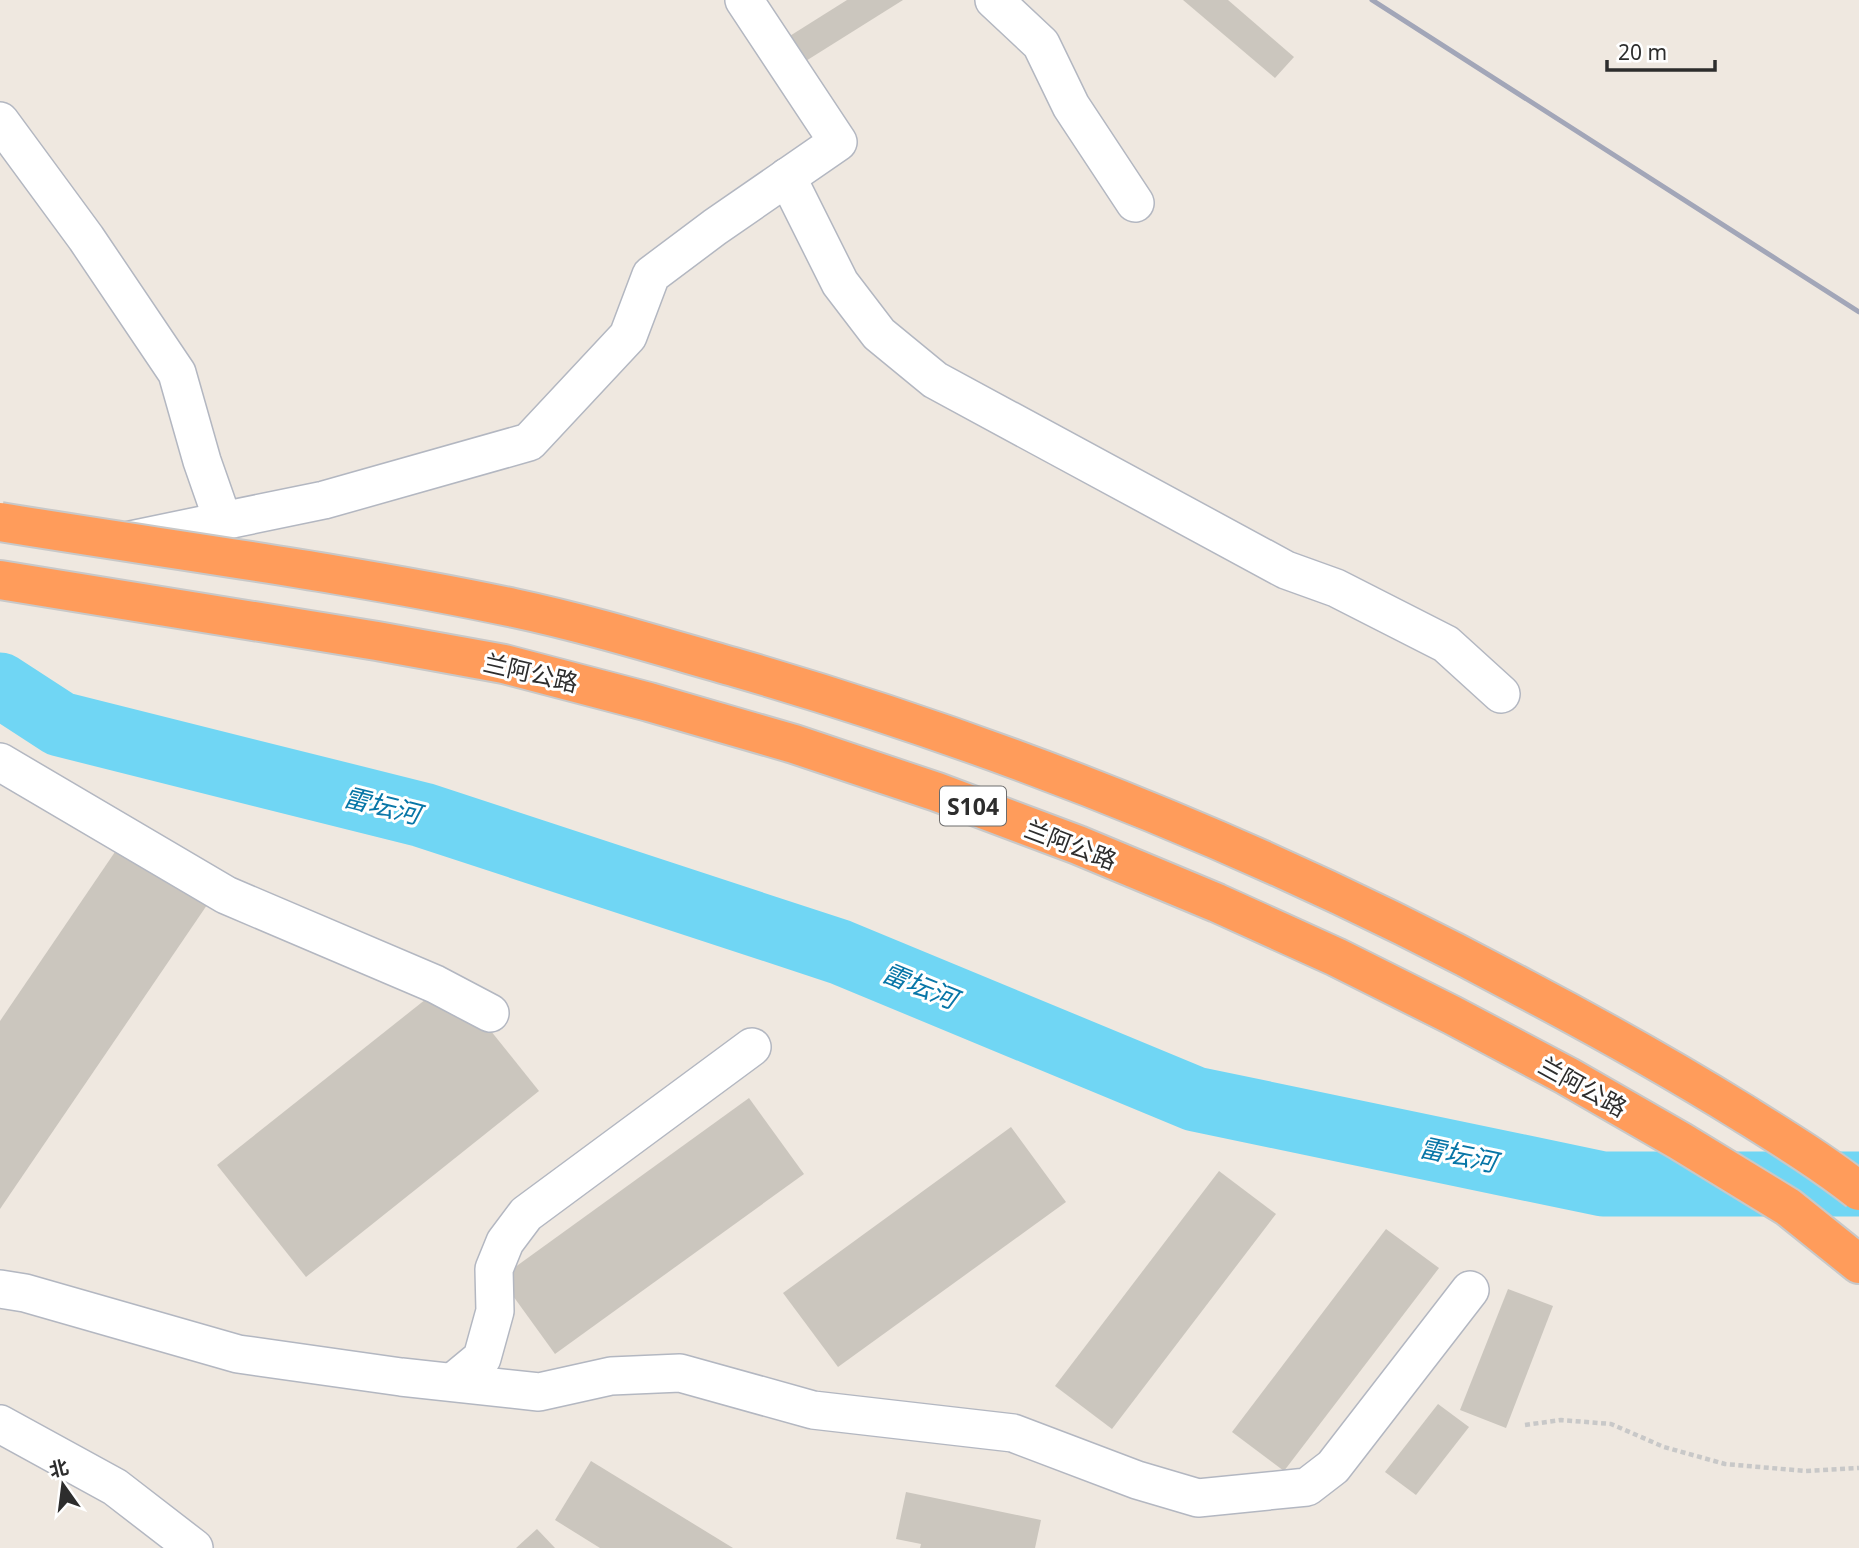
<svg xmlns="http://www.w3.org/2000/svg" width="1859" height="1548" viewBox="0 0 1859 1548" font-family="'Noto Sans','Noto Sans SC',sans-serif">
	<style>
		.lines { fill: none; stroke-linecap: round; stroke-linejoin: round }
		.river { stroke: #70d6f4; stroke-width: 65 }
		.building { fill: #cbc6be }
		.minor-casing { stroke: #b3b7c1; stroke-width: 40 }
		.highway-casing { stroke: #c8c8c8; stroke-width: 42 }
		.path { stroke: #c8c8c8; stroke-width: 4.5; stroke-dasharray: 5 3.5; stroke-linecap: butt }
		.minor { stroke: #fff; stroke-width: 37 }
		.highway { stroke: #ff9c5b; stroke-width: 38 }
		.rail { stroke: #a2a6b8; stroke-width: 5 }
		.highway-bridge-casing { stroke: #c8c8c8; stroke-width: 42; stroke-linecap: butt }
		.highway-bridge { stroke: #ff9c5b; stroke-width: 38 }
		.labels { text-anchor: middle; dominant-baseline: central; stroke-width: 6; stroke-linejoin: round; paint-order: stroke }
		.shield { fill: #fff; stroke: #6c6c6c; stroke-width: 2 }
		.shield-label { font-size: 23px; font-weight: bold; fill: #2d2d2d }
		.street-label { font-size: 24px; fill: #2d2d2d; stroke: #fff }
		.water-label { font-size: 26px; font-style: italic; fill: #0876a7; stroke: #fff }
	</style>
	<rect width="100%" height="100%" fill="#efe8e0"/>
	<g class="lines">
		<path class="river" d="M0 685 60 724 423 815 840 952 1195 1099 1603 1184H1859"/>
	</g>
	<g class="building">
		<path d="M847 0H903L801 64 785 39Z"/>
		<path d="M1183 0H1228L1294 57 1275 78Z"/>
		<path d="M119 846 207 905 0 1209V1021Z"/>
		<path d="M450 980 539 1091 306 1277 217 1165Z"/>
		<path d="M749 1098 804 1174 555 1354 500 1278Z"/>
		<path d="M1011 1127 1066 1202 838 1367 783 1293Z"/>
		<path d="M1219 1171 1276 1214 1112 1429 1055 1386Z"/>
		<path d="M1386 1229 1439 1268 1284 1471 1232 1432Z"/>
		<path d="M1508 1289 1553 1306 1506 1428 1460 1410Z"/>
		<path d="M1438 1404 1469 1427 1416 1495 1385 1472Z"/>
		<path d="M591 1461 733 1548H600L555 1520Z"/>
		<path d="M906 1492 1041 1520 1035 1548H920L921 1544 896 1539Z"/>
		<path d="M537 1529 555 1548H516Z"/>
	</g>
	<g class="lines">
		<defs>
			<g id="minor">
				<path d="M994 0 1041 44 1071 106 1135 203"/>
				<path d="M0 121 86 238 177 373 202 461 223 521"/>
				<path d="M787 177 840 283 879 334 935 380 1286 570 1336 588 1446 644 1501 694"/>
				<path d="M130 540 324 500 529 442 628 336 651 275 715 227 838 142 744 0"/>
				<path d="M0 762 226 895 435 984 490 1013"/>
				<path d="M0 1289 25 1293 238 1354 401 1377 539 1392 611 1376 680 1373 813 1410 1013 1433 1137 1480 1198 1498 1307 1487 1333 1467 1470 1290"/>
				<path d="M453 1382 482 1358 495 1311 494 1269 505 1242 526 1214 752 1047"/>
				<path d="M0 1424 115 1487 194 1548"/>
			</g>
			<path id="highway" d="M0 580 377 641 504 664 649 702 794 744 937 792 1078 845 1217 903 1336 957 1452 1015 1567 1076 1680 1141 1788 1207 1859 1264"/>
		</defs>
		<use href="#minor" class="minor-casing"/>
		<use href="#highway" class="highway-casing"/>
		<path class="path" d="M1525 1425 1561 1420 1611 1424 1664 1447 1725 1464 1805 1471 1859 1468"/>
		<use href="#minor" class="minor"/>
		<use href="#highway" class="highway"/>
		<path class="rail" d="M1372 0 1859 312"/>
		<defs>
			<path id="highway-bridge" d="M0 522C171 550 344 572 514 608 589 624 663 647 737 668 1009 747 1275 854 1525 989 1599 1028 1672 1069 1743 1113 1783 1138 1822 1162 1859 1191"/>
		</defs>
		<use href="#highway-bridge" class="highway-bridge-casing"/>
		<use href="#highway-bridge" class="highway-bridge"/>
	</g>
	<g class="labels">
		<rect class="shield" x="940" y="786.5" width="66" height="39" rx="5"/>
		<g class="shield-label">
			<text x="973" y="806">S104</text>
		</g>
		<g class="street-label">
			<text transform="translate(531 672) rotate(13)">兰阿公路</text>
			<text transform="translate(1071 844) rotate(21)">兰阿公路</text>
			<text transform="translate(1583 1086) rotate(29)">兰阿公路</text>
		</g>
		<g class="water-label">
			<text transform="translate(382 805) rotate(14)">雷坛河</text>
			<text transform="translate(920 985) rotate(22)">雷坛河</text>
			<text transform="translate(1458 1154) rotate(12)">雷坛河</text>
		</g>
	</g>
	<g transform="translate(63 1485) rotate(346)" stroke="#ffffff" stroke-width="5" paint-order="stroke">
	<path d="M0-5L12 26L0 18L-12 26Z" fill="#2d2d2d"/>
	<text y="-10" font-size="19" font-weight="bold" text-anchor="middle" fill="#2d2d2d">北</text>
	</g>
	<path d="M1607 60v10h108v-10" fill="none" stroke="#2d2d2d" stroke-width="3.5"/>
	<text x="1618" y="60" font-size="21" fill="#2d2d2d" stroke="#ffffff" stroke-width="5" paint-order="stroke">20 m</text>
</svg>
